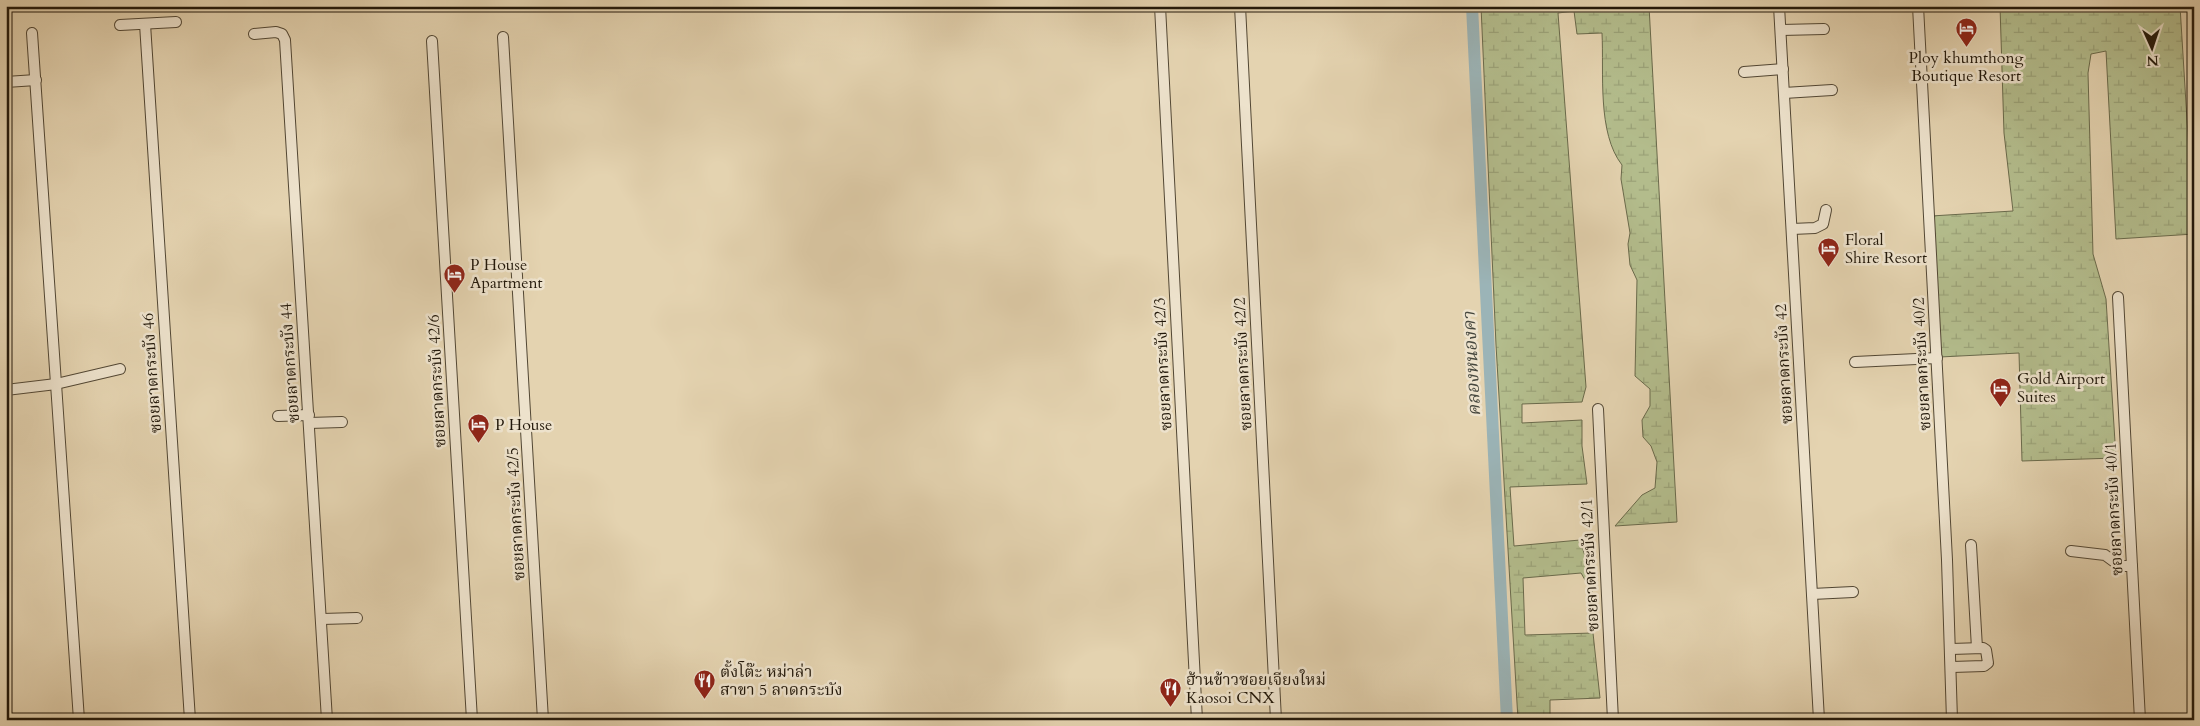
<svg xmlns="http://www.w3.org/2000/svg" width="2200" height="726" viewBox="0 0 2200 726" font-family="Cardo,'Noto Serif Thai',serif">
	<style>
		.wetland { fill: url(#wetland-marsh); stroke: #6a6a4b }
		.water { fill: #9bb4b7; stroke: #6b7672 }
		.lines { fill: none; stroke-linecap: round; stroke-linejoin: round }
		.canal { stroke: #9bb4b7; stroke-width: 12 }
		.minor-casing { stroke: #524734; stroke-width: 12 }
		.minor { stroke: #ede2cc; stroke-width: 10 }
		.labels { text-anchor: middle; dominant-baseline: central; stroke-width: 5; stroke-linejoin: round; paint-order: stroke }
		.poi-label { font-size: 16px; fill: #22180a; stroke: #ede2cc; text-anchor: start }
		.street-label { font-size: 16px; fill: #22180a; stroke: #ede2cc }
		.water-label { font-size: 18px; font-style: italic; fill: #46473e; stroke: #ede2cc }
	</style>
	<defs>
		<pattern id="wetland-marsh" width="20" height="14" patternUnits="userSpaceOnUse" patternTransform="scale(1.25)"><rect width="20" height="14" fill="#b3bc8c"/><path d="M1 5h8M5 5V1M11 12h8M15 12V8" fill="none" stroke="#9aa177"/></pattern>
	</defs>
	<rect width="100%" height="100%" fill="#e4d3b0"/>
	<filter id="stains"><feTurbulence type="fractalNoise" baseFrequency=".004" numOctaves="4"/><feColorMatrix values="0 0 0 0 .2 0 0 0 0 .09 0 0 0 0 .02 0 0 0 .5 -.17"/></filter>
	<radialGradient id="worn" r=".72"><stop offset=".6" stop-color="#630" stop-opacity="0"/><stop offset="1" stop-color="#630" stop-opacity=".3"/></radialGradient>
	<g class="wetland">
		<path d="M1481 6H1649L1677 522 1615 526 1642 495 1655 488 1657 462 1651 446 1643 437 1642 420 1650 406V389L1635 376 1637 280 1630 265 1628 244 1630 233 1621 179 1622 165C1597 133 1604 73 1602 33L1577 34 1574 11 1558 13 1586 387 1582 402 1522 404V423L1582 420V446L1587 484 1510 487 1514 546 1580 540 1594 585 1592 592 1581 573 1523 578 1525 635 1593 633 1600 698 1550 700V720H1518L1496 345Z"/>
		<path d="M2000 6H2180L2194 234 2116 239 2106 51 2091 54 2088 73 2093 254 2106 299 2116 458 2022 461 2019 353 1940 357 1931 216 2013 211 2004 133Z"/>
	</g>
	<path class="water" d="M85 6H429L423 8Z"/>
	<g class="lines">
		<path class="canal" d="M1472 6 1507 720"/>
		<defs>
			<g id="minor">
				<path d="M1160 6 1197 720"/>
				<path d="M1240 6 1276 720"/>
				<path d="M1779 6 1819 720"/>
				<path d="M1918 6 1947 560 1952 720"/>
				<path d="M145 24 190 720"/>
				<path d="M120 25 176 22"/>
				<path d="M1781 30 1824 29"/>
				<path d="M32 33 79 720"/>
				<path d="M254 34 276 32 282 34 285 40 327 720"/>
				<path d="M503 37 543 720"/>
				<path d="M432 41 472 720"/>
				<path d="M1744 72 1783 69"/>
				<path d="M6 82 36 80"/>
				<path d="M1784 93 1832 90"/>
				<path d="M1792 229 1815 228 1823 224 1826 210"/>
				<path d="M2118 297 2140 720"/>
				<path d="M1855 362 1937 358"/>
				<path d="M6 390 56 384 120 369"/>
				<path d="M1598 409 1613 720"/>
				<path d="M278 416 309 415"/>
				<path d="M309 423 342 422"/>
				<path d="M1971 545 1977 648"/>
				<path d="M2071 551 2105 555 2120 566H2132"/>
				<path d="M1812 594 1853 592"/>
				<path d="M322 619 357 618"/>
				<path d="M1951 649 1983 648 1986 650 1988 663 1984 666 1952 667"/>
			</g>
		</defs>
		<use href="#minor" class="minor-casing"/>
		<use href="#minor" class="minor"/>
	</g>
	<defs>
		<symbol id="hotel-pin" viewBox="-11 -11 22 30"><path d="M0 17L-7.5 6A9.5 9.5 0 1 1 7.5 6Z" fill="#8f2418" stroke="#ede2cc"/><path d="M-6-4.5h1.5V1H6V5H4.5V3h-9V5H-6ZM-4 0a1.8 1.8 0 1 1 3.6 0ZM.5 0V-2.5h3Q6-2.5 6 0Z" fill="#fff"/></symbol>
		<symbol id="restaurant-pin" viewBox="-11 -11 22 30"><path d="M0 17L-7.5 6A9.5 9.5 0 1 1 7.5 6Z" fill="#8f2418" stroke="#ede2cc"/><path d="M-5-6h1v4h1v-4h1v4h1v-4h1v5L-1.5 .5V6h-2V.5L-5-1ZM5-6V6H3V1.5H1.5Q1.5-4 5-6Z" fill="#fff"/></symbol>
	</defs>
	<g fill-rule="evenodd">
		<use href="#hotel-pin" x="1954" y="16" width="25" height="34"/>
		<use href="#hotel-pin" x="1816" y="236" width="25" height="34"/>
		<use href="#hotel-pin" x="442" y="262" width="25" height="34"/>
		<use href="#hotel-pin" x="1988" y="376" width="25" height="34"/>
		<use href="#hotel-pin" x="466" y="412" width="25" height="34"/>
		<use href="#restaurant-pin" x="692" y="668" width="25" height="34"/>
		<use href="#restaurant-pin" x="1158" y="676" width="25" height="34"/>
	</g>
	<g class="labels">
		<g class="poi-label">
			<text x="1966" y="58" text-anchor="middle">Ploy khumthong<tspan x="1966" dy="18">Boutique Resort</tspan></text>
			<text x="1845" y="240">Floral<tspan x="1845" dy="18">Shire Resort</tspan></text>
			<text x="470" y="265">P House<tspan x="470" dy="18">Apartment</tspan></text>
			<text x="2017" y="379">Gold Airport<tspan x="2017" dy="18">Suites</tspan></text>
			<text x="495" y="425">P House</text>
			<text x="720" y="672">ตั้งโต๊ะ หม่าล่า<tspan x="720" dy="18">สาขา 5 ลาดกระบัง</tspan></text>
			<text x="1186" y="680">ฮ้านข้าวซอยเจียงใหม่<tspan x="1186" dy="18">Kaosoi CNX</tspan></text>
		</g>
		<g class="street-label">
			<text transform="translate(290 363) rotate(-94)">ซอยลาดกระบัง 44</text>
			<text transform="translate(1163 364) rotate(-93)">ซอยลาดกระบัง 42/3</text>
			<text transform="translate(1243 364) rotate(-93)">ซอยลาดกระบัง 42/2</text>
			<text transform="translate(1784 364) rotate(-93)">ซอยลาดกระบัง 42</text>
			<text transform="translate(1922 364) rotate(-93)">ซอยลาดกระบัง 40/2</text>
			<text transform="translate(152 373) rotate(-94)">ซอยลาดกระบัง 46</text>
			<text transform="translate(437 381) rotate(-93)">ซอยลาดกระบัง 42/6</text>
			<text transform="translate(2114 509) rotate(-93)">ซอยลาดกระบัง 40/1</text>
			<text transform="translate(516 514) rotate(-93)">ซอยลาดกระบัง 42/5</text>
			<text transform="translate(1590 565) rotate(-93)">ซอยลาดกระบัง 42/1</text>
		</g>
		<g class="water-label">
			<text transform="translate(1472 364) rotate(-93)">คลองหนองคา</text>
		</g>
	</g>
	<rect width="2200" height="726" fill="none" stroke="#e4d3b0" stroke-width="25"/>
	<rect x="8" y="8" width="2185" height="711" fill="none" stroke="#22180a" stroke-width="2.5"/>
	<rect x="12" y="12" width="2175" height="701" fill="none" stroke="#22180a"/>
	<g transform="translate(2152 48) rotate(177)" stroke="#ede2cc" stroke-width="4" paint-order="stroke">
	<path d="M0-4L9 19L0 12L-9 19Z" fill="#22180a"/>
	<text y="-8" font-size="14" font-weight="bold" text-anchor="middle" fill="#22180a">N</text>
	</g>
	<rect width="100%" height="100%" filter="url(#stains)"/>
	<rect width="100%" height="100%" fill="url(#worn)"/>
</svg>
